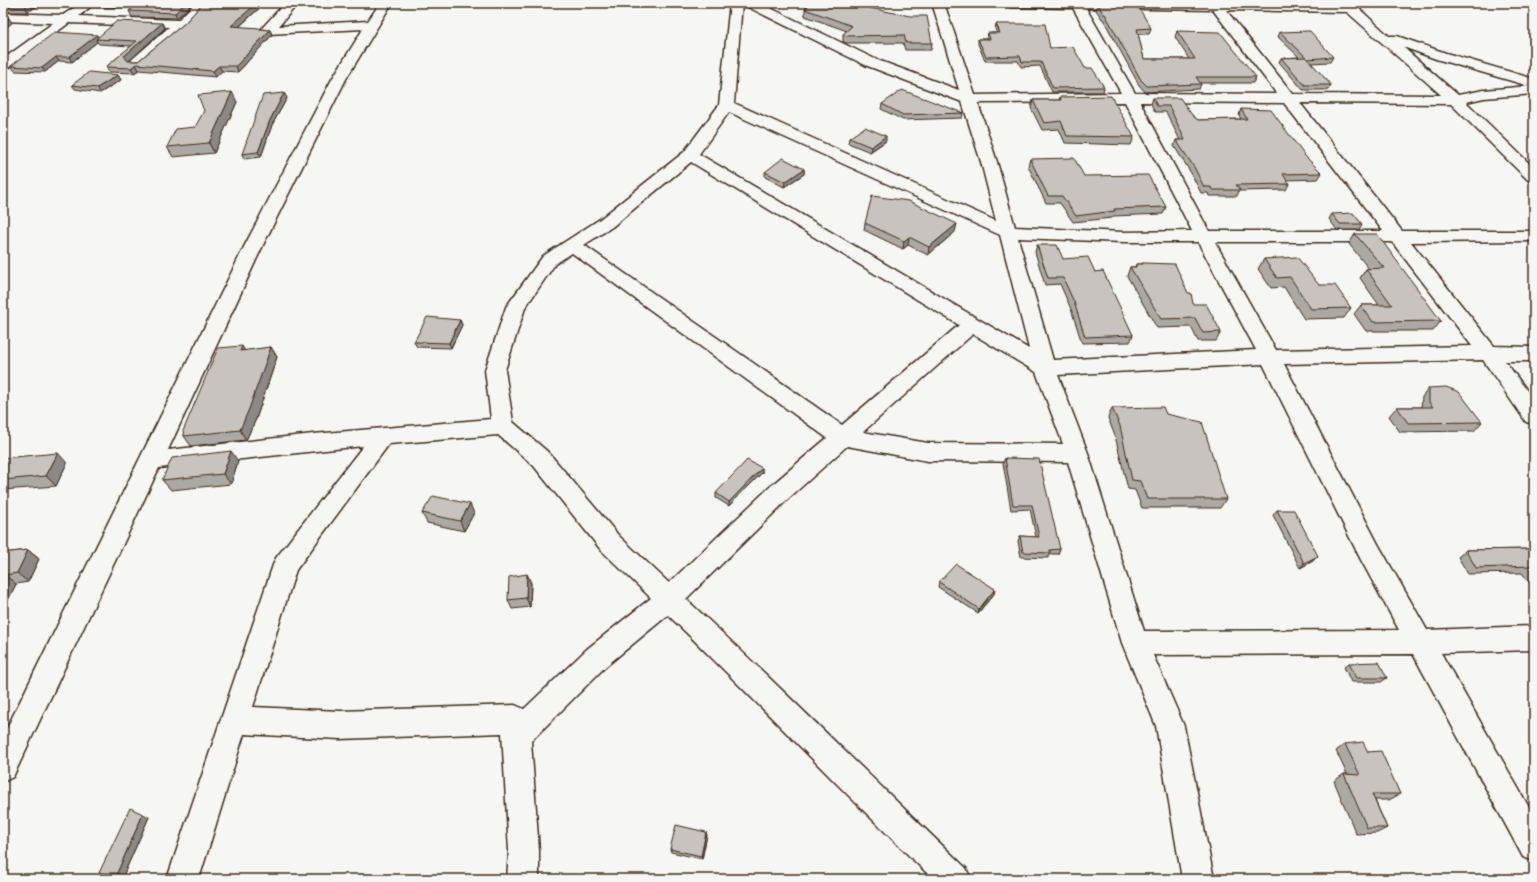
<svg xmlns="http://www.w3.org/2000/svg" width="1537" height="882" viewBox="0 0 1537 882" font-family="Mynerve,sans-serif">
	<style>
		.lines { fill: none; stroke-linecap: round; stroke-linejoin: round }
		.street-casing { stroke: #3b2a1e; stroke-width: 3 }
		.street { fill: #f6f6f2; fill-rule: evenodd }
		.wall { fill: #aca8a3; stroke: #3b2a1e }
		.shaded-wall { fill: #8c8885; stroke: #3b2a1e }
		.building { fill: #c8c3be; stroke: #3b2a1e }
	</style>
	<rect width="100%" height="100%" fill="#f6f6f2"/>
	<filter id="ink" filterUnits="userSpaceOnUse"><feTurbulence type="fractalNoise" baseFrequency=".025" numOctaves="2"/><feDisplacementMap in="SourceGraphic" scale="8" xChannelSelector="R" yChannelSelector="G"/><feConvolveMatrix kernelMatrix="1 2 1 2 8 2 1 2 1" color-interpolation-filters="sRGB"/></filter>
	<g filter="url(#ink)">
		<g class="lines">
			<defs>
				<g id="street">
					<path d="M81 3H95L79 16 178 20 195 3H208L187 27 141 65 136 66 131 65 129 62 169 27 69 23 8 68 3 69V59L53 23 3 21V13L63 15Z"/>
					<path d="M285 3H298L279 26 368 21 380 3H392L346 79 263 245 168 450 313 434 491 419 485 370 506 307 543 256 600 219 684 152 719 105 730 3H742L734 103 996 221 981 162 962 102 865 65 746 6 744 3H760L875 59 959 90 932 3H944L975 95 1121 93 1073 8 1011 7 1007 6 1005 3H1353L1389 36H1397L1446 53 1534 79V94L1484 98 1466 102 1534 168V182L1528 180 1451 104 1300 103 1402 231H1534V241L1411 242 1494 346 1534 347V361H1505L1534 400V424L1526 422 1483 360 1284 364 1378 544 1427 630 1534 626V650L1441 653 1534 816V861L1523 857 1413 654 1153 655 1184 726 1214 879H1182L1156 726 1122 643 1068 462 928 461 847 446 789 498 686 599C781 687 872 779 966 868L971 879H933C843 792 758 702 668 615L605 667 531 741 539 851V879H507L509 851 502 733 340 739 244 734 199 879H167L273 565 276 558 363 446 159 468 13 777 3 782V736L245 245 332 79 363 29 268 34 263 33 261 30 263 27ZM1086 8 1213 10 1277 94 1135 93ZM1226 10 1347 12 1441 95 1293 94ZM1403 47 1436 59 1529 86 1484 90 1458 95ZM1125 102 1192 231 1123 232 1015 227 997 162 978 103ZM1140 102 1284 103 1383 231H1209ZM729 112 1000 235 1029 349 699 154ZM691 162 959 325 842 425 584 245 612 227ZM1018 238 1123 242H1198L1256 350 1053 360ZM1215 242H1392L1472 346 1276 350ZM572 253 827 438 773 484 669 583 619 536 549 453 513 422 505 370 525 308 555 264ZM973 334 1036 372 1063 444 928 443 863 432ZM1263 364 1360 558 1399 630 1144 631 1088 453 1058 375ZM498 435 533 465 601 550 651 598 587 649 524 709 515 705 340 711 253 707 296 570 389 444Z"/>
				</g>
			</defs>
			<use href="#street" class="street-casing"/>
			<use href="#street" class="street"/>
		</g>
		<g class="wall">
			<path d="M3 3H42L28 12H3Z"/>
			<path d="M91 3H193L177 18 132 17 129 11 133 8 93 7Z"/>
			<path d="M203 3H265L239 27 270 30 272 35 238 72 222 71 216 77 139 70 134 73 109 72 106 67 131 46 99 44 97 42 72 62 59 61 45 72 15 71 11 66 98 37 165 28 128 61H138L185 23Z"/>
			<path d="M1098 4 1151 28 1149 34H1138L1144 59H1189L1175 37 1177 31 1256 77 1253 83H1200L1201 84 1199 89 1145 92 1139 85 1103 19H1102L1096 10Z"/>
			<path d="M805 9 932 43 931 50H905L903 43H846L843 42V34L847 31 805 16Z"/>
			<path d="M996 24 1050 48 1085 68 1104 87 1103 92H1052L1040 66 1021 67 1018 61H985L978 44V39H987V37L988 33H997L995 29Z"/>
			<path d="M1280 32 1333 57 1330 62 1311 63 1331 85 1328 90H1303L1279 62 1281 58 1299 57 1278 37Z"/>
			<path d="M118 75 121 80 100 93 75 89 72 85Z"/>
			<path d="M284 93 287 98 272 125 261 157 244 159 242 154Z"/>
			<path d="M1060 97 1134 137 1131 145 1065 143 1059 129 1042 130 1031 108 1033 100H1059Z"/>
			<path d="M1153 98 1192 115 1198 120 1241 119 1239 115 1241 109 1305 156 1322 173 1318 179 1287 180 1289 184 1286 190 1239 191 1237 196H1209L1208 193H1201L1191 173 1174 146 1176 140H1180L1166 112H1155L1151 104Z"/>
			<path d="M237 102 214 153 173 157 167 147 195 127Z"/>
			<path d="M882 104 963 113 962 118 903 120 881 109Z"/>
			<path d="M849 138 886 141 870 152 848 143Z"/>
			<path d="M1030 159 1084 176 1166 207 1163 214 1113 216 1112 218 1073 222 1060 203H1046L1028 166Z"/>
			<path d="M804 169V174L784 187 765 177V172Z"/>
			<path d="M1332 214 1362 224 1359 230H1337L1329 219Z"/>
			<path d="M865 223 955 232 928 255 908 245 903 249 864 230Z"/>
			<path d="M1355 234 1441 321 1433 331H1366L1354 314 1361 305H1379L1360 278 1366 269H1369L1349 244Z"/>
			<path d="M1037 245 1063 259 1095 272 1133 335 1130 342 1082 343 1071 309 1060 284 1045 285 1035 252Z"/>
			<path d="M1264 259 1319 285 1351 308 1344 318 1304 319 1284 287 1271 288 1258 269Z"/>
			<path d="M1142 263 1193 304 1221 332 1216 341H1198L1191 327 1157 328 1127 276 1130 267H1135L1136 264H1142Z"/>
			<path d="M460 320 462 325 451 348 417 347 414 342Z"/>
			<path d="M271 347 277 357 256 419 246 440 191 446 184 436 245 351Z"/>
			<path d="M1429 388 1482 422 1474 431 1400 432 1389 416 1397 407H1421L1422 397Z"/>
			<path d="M1112 408 1166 414 1226 499 1220 508H1142L1135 490 1128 489 1115 436 1108 418Z"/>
			<path d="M3 458 67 463 56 486 3 490Z"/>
			<path d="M1005 458 1060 549 1058 554H1050L1048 558 1021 557 1018 541 1020 536 1036 537 1030 509 1011 510 1003 463Z"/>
			<path d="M238 461 231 484 171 490 162 480Z"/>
			<path d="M762 468V473L729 506 716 498V493Z"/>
			<path d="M1277 510 1318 556 1313 561 1300 568 1273 515Z"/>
			<path d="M422 513H474L464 531 427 523Z"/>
			<path d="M1534 549V589L1522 573 1468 574 1458 557 1466 550Z"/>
			<path d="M28 550 39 559 28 582 16 584 3 610V553Z"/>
			<path d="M527 574 531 583 530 607 512 609 508 600Z"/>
			<path d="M939 582 995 589 994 594 978 613 938 587Z"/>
			<path d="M1349 663 1387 678 1381 682H1351L1344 667Z"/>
			<path d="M1345 744 1368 752 1400 794 1389 800H1375L1387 828 1377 833 1356 834 1334 781 1344 774H1347L1336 751Z"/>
			<path d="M149 817 123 876 106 875 99 873Z"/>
			<path d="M707 835 702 859 671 852 670 849Z"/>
		</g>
		<g class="shaded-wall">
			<path d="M31 3H42L28 12 25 7Z"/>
			<path d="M185 3H193L177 18 175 13Z"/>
			<path d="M257 3H265L234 31 231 26Z"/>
			<path d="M9 18 12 23 3 30V22Z"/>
			<path d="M162 23 165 28 128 62 124 56Z"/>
			<path d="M270 30 272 35 238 72 236 66Z"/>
			<path d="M97 35 99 39H96L97 42 72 62 69 57Z"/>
			<path d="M56 57 59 61 45 72 42 68Z"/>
			<path d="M136 64 139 70 134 73 131 68Z"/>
			<path d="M219 66 222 71 216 77 213 71Z"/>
			<path d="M118 75 121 80 100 93 97 88Z"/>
			<path d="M232 92 237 102 214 153 209 143Z"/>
			<path d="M284 93 287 98 272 125 261 157 258 152 270 120Z"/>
			<path d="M886 136V141L870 152 871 147Z"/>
			<path d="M804 169V174L784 187 785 182Z"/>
			<path d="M957 224 955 232 928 255 929 247Z"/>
			<path d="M909 237 908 245 903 249 904 241Z"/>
			<path d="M460 320 462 325 451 348 449 343Z"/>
			<path d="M242 346 248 356 240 351Z"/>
			<path d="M271 347 277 357 256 419 246 440 240 430Z"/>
			<path d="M231 451 238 461 231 484 223 474Z"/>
			<path d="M58 453 67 463 56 486 46 476Z"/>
			<path d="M762 468V473L729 506V502Z"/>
			<path d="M470 504 474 513 464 531 460 521Z"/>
			<path d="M28 550 39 559 28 582 17 573Z"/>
			<path d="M1318 556 1313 561 1300 568 1304 563Z"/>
			<path d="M527 574 531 583 530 607 526 598Z"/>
			<path d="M5 575 16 584 3 610V578Z"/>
			<path d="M995 589 994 594 978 613 979 609Z"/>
			<path d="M143 814 149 817 123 876 117 873Z"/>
			<path d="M706 832 707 835 702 859 701 856Z"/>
		</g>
		<g class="building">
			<path d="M3 3H31L25 7H3Z"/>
			<path d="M138 3H185L175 13 129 11 139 3Z"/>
			<path d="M203 3H257L231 26 259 28 260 29 270 30 236 66H219L213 71 136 64 131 68 106 67 137 41 96 39 117 21 162 23 124 56 128 61H138L185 23Z"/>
			<path d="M811 3H852L865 7 910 16H927L932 43H906L904 35 846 36 843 34 852 26 805 9Z"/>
			<path d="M1098 4 1137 5 1151 28 1137 29 1144 59H1195L1177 31 1220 32 1256 77H1196L1201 84 1147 86 1141 80 1105 14H1103Z"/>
			<path d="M3 17 9 18 3 22Z"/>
			<path d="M996 24H1045L1050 48 1073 47 1085 68H1092L1104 87 1053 88 1041 62H1022L1020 56 986 57 978 39H990L988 33H1000Z"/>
			<path d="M1310 31 1333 57 1308 59 1280 32Z"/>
			<path d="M55 32 97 35 69 57H56L42 68 11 66Z"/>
			<path d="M1306 57 1331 85H1305L1281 58Z"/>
			<path d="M89 72 118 75 97 88 72 85Z"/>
			<path d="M902 90 963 113 903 115 882 104Z"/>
			<path d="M232 92 209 143 167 147 176 129 195 127 204 111 198 95Z"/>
			<path d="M284 93 270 120 258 152 242 154 263 95Z"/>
			<path d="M1111 96 1134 137 1067 136 1061 121 1044 123 1033 100H1061L1060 97Z"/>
			<path d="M1153 98H1180L1192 115 1198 120 1247 119 1241 109 1271 110 1305 156 1322 173 1283 174 1289 184 1236 185 1240 190H1212L1211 187H1204L1194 167 1176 140H1185L1169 106H1157Z"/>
			<path d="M865 127 886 136 871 147 849 138Z"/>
			<path d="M783 158 804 169 785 182 765 172Z"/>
			<path d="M1074 158 1084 176 1148 175 1166 207 1114 209 1115 211 1076 216 1062 196H1048L1030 159Z"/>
			<path d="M872 196 909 201 957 224 929 247 909 237 904 241 865 223Z"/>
			<path d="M1353 213 1362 224H1340L1332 214Z"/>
			<path d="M1355 234H1377L1441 321 1373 322 1361 305H1392L1366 269 1384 268Z"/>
			<path d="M1037 245H1057L1063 259 1088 257 1095 272 1103 271 1133 335 1085 337 1074 302 1063 278H1048Z"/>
			<path d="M1297 257 1319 285H1335L1351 308 1311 309 1290 277 1277 278 1264 259Z"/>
			<path d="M1142 263 1175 264 1188 293H1191L1193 304H1206L1221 332 1203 333 1195 318 1161 319 1130 267H1136V264H1143Z"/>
			<path d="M427 317 460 320 449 343 414 342Z"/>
			<path d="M242 346 240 351 271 347 249 409 240 430 184 436 183 431 218 348Z"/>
			<path d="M1446 387 1459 392 1482 422 1408 423 1397 407H1433L1429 402V388Z"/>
			<path d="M1163 407 1166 414 1202 422 1226 499H1147L1140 481 1132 480 1120 426 1112 408Z"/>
			<path d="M231 451 223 474 162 480 172 458Z"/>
			<path d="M58 453 46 476 3 480V458Z"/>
			<path d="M1005 458 1039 459 1060 549 1050 550V553L1023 552 1020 536 1039 537 1032 505H1013Z"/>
			<path d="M747 460 762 468 729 502 716 493Z"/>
			<path d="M433 496 470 504 460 521 422 513Z"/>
			<path d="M1277 510H1294L1318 556 1304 563Z"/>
			<path d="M1534 549V570L1531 566 1476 568 1466 550Z"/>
			<path d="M28 550 17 573 5 575 3 578V553Z"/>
			<path d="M956 564 995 589 979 609 939 582Z"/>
			<path d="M527 574 526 598 508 600 509 577Z"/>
			<path d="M1379 662 1387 678H1356L1349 663Z"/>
			<path d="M1363 742 1368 752 1381 751 1400 794H1372L1387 828H1367L1344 774 1360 775 1345 744Z"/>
			<path d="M130 808 143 814 117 873H99Z"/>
			<path d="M676 825 706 832 701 856 670 849Z"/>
			<path d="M101 878H119L118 879H101Z"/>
		</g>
	</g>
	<rect width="1537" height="882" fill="none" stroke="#f6f6f2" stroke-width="16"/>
	<rect x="8" y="8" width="1521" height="866" fill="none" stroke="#3b2a1e" stroke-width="1.5" filter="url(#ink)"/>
</svg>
